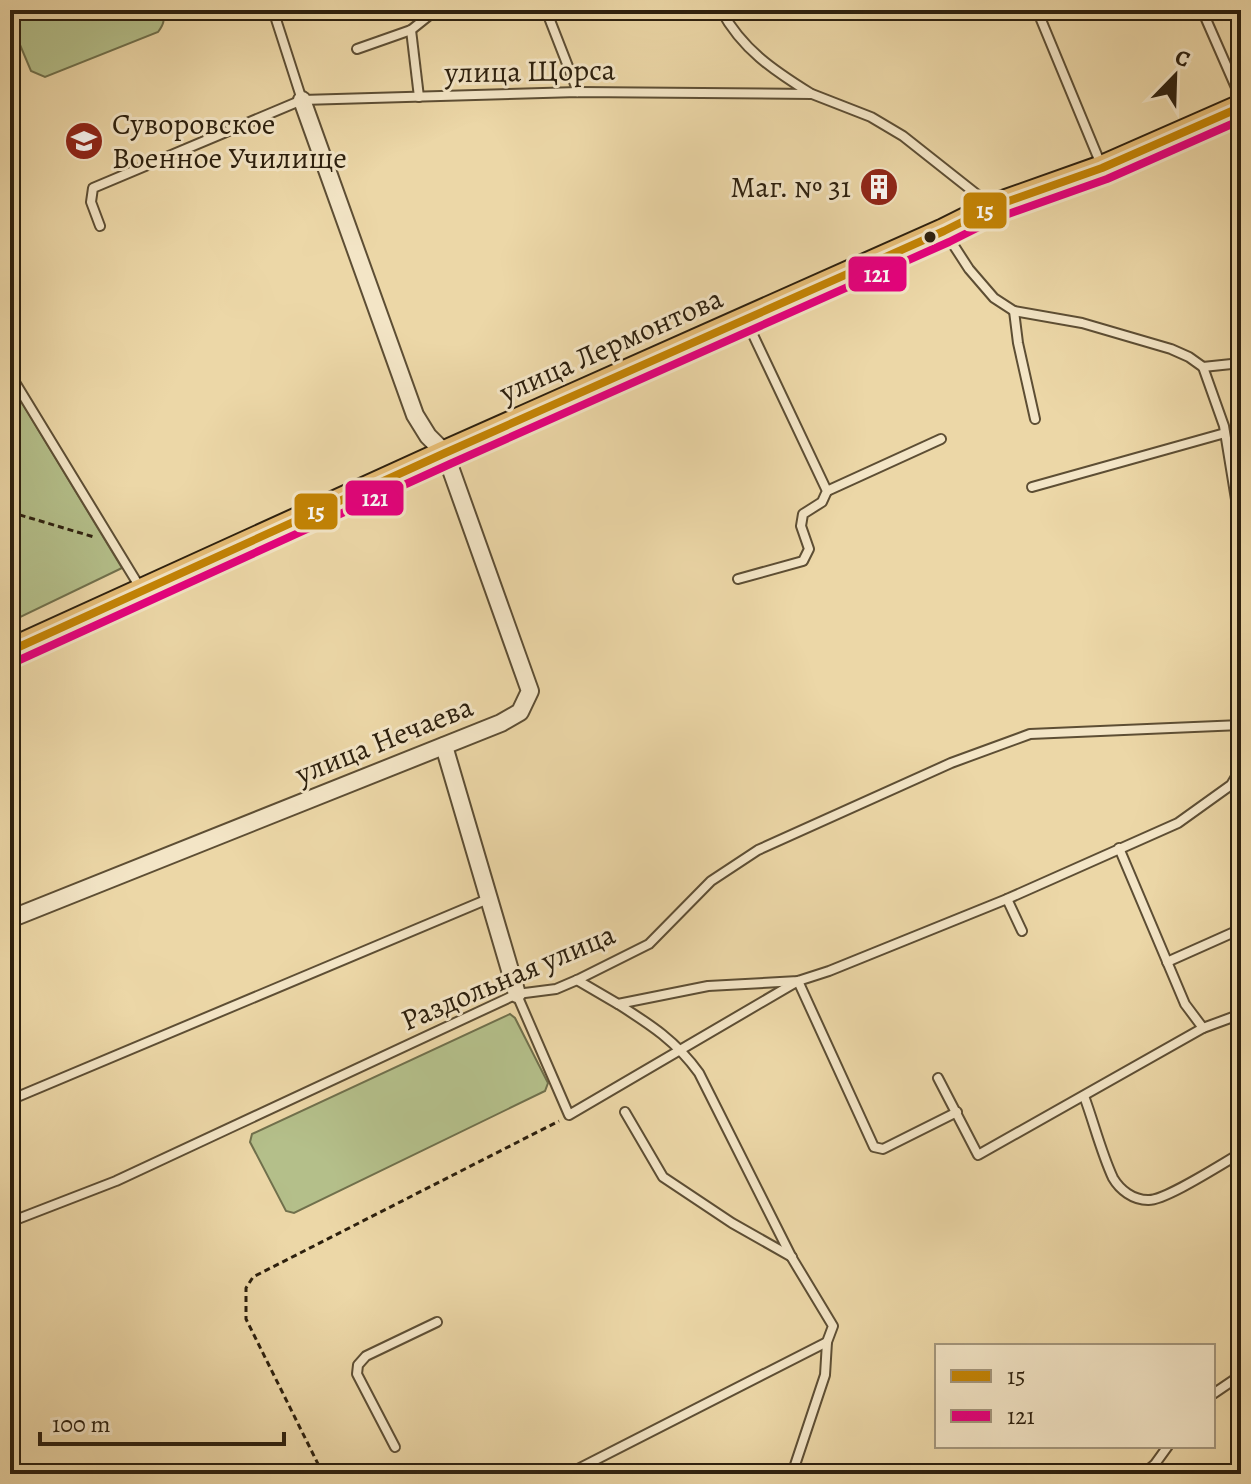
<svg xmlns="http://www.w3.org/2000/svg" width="1251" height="1484" viewBox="0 0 1251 1484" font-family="Alegreya,serif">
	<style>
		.green { fill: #b4bf8a; stroke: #70704c; stroke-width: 2 }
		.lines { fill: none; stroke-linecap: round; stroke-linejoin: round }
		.lane-casing { stroke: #5d4e34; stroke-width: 12 }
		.street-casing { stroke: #5d4e34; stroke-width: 20 }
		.primary-casing { stroke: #2d200e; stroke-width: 28 }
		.path { stroke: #2d200e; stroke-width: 3; stroke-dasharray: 6 4; stroke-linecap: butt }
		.lane { stroke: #f3e5c6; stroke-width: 8 }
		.street { stroke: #f3e5c6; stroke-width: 16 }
		.primary { stroke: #e6bc74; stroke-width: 24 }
		.bus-1-casing { stroke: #f3e5c6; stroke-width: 14 }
		.bus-2-casing { stroke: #f3e5c6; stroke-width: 14 }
		.bus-1 { stroke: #c48404; stroke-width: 8 }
		.bus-2 { stroke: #e5007d; stroke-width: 8 }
		.bus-dot { fill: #2d200e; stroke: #f3e5c6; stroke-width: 3 }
		.labels { text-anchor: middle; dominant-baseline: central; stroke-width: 6; stroke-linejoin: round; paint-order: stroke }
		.street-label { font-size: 30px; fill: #2d200e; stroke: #f3e5c6 }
		.poi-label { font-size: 30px; fill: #2d200e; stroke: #f3e5c6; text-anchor: start }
		.line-badge { stroke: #f3e5c6; stroke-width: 3 }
		.badge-label { font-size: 22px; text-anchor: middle; font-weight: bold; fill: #fff }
	</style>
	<rect width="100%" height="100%" fill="#ecd7a7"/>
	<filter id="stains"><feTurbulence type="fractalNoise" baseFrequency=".0025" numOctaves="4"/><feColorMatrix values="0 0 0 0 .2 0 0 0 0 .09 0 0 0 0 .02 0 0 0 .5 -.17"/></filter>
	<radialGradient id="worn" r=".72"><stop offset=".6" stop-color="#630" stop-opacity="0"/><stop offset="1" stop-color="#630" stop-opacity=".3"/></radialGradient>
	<g class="green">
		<path d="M28 10H162C165 20 164 24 158 32L45 77 31 71 15 33 16 20Z"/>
		<path d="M10 383 122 568 10 622Z"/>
		<path d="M510 1014 515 1018 548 1083 545 1091 294 1213 286 1211 250 1142 252 1134Z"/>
	</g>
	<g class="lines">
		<defs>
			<g id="lane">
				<path d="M273 10 302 100"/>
				<path d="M546 10 578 92"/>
				<path d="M721 10C742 49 773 70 810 93"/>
				<path d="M1037 10 1102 167"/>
				<path d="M1202 10 1241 99"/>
				<path d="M411 30 419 97"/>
				<path d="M357 49 411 30 436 10"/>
				<path d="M100 226 91 202 93 188 302 100 578 92 812 94 871 117 903 136 989 204"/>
				<path d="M945 232 969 269 994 298 1014 311 1082 323 1171 349 1189 357 1203 367 1224 426 1241 530"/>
				<path d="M1014 311 1018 343 1035 419"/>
				<path d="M1203 367 1241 363"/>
				<path d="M10 374 141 589"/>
				<path d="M1032 487 1225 433"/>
				<path d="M827 491 941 439"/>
				<path d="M738 579 803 561 809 549 801 526 803 514 822 502 827 491 746 320"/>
				<path d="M1119 848 1185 1004 1203 1028 1241 1014"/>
				<path d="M1007 899 1022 931"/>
				<path d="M1167 962 1241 929"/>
				<path d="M577 980 618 1004 708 986 798 981 829 971 1007 899 1178 823 1231 785 1241 768"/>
				<path d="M517 995 569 1115 798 981 874 1147 883 1149 957 1112"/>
				<path d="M938 1078 978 1155 1203 1028"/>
				<path d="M1084 1096C1094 1123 1101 1152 1113 1178 1120 1190 1133 1200 1148 1200 1165 1201 1223 1163 1241 1153"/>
				<path d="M10 1100 488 899"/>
				<path d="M625 1112 663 1177 732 1223 792 1257"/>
				<path d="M10 1222 116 1181 517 994 556 989 577 980 649 944 711 881 758 850 951 763 1030 734 1241 725"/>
				<path d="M1213 1394 1241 1375"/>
				<path d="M395 1447 357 1374 358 1365 366 1356 437 1322"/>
				<path d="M568 1474 827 1342 833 1326 792 1258 699 1073C676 1041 651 1025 618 1004"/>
				<path d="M792 1474 825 1375 827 1342"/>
				<path d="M1143 1474 1155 1464 1168 1446"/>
			</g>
			<g id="street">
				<path d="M444 746 517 994"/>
				<path d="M10 919 501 723 520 712 530 691 445 453 428 436 415 415 302 100"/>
			</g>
			<path id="primary" d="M10 651 445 453 944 231 992 207 1102 168 1241 107"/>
		</defs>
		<use href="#lane" class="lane-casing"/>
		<use href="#street" class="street-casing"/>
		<use href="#primary" class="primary-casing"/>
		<g class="path">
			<path d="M10 512 94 537"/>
			<path d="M323 1474 246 1319V1288L253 1277 559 1121"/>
		</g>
		<use href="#lane" class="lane"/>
		<use href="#street" class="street"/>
		<use href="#primary" class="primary"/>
		<defs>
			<path id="bus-1" d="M10 651 445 453 944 231 992 207 1102 168 1241 107"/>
			<path id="bus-2" d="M15 662 450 464 949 242 997 218 1107 179 1241 120"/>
		</defs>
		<use href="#bus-1" class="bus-1-casing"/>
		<use href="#bus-2" class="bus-2-casing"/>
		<use href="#bus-1" class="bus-1"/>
		<use href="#bus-2" class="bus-2"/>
	</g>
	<defs>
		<symbol id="university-disc" viewBox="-11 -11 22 22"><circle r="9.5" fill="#8f2418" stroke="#f3e5c6"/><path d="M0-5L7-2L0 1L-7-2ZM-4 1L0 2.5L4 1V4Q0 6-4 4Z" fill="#fff"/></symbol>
		<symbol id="building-disc" viewBox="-11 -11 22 22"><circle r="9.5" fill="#8f2418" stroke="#f3e5c6"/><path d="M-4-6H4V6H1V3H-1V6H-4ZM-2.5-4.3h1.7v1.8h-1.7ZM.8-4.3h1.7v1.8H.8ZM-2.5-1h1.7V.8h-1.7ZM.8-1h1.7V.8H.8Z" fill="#fff"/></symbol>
	</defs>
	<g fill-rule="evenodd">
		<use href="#university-disc" x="62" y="119" width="44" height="44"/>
		<use href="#building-disc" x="857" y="165" width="44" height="44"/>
	</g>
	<circle class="bus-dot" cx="930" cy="237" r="7"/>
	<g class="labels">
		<g class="street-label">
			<text transform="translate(530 71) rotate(-1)">улица Щорса</text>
			<text transform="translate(611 345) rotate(-24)">улица Лермонтова</text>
			<text transform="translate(384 740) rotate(-22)">улица Нечаева</text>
			<text transform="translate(508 977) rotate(-23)">Раздольная улица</text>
		</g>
		<g class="poi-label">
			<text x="112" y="124">Суворовское<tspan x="112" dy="34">Военное Училище</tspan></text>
			<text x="851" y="187" text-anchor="end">Маг. № 31</text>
		</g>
	</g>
	<g class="line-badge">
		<rect x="962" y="191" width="46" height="39" rx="8" fill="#c48404"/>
		<rect x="847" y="255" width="61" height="38" rx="8" fill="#e5007d"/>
		<rect x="344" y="479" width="61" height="38" rx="8" fill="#e5007d"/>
		<rect x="293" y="492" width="46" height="39" rx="8" fill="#c48404"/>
	</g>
	<g class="badge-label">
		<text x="985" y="218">15</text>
		<text x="877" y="282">121</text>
		<text x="375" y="506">121</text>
		<text x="316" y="519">15</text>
	</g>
	<rect width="1251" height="1484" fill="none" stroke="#ecd7a7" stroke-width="40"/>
	<rect x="12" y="12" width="1227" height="1460" fill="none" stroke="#2d200e" stroke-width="4"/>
	<rect x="20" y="20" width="1211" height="1444" fill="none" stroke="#2d200e" stroke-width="2"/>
	<rect x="935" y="1344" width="280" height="104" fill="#f3e5c6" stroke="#a4967c" stroke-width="2"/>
	<rect x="951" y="1370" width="40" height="12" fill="#c48404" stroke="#a4967c" stroke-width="2"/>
	<text x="1007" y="1384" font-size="24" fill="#2d200e">15</text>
	<rect x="951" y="1410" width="40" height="12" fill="#e5007d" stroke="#a4967c" stroke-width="2"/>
	<text x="1007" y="1424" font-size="24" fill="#2d200e">121</text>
	<g transform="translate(1175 76) rotate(23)" stroke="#f3e5c6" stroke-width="6" paint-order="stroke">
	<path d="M0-6L14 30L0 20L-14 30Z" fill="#2d200e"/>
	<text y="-12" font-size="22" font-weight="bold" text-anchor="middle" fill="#2d200e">С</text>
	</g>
	<path d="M40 1432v12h244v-12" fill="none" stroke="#2d200e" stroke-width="4"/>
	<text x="52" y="1432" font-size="24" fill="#2d200e" stroke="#f3e5c6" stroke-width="6" paint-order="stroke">100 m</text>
	<rect width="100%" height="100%" filter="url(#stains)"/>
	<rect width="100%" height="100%" fill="url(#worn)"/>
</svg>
